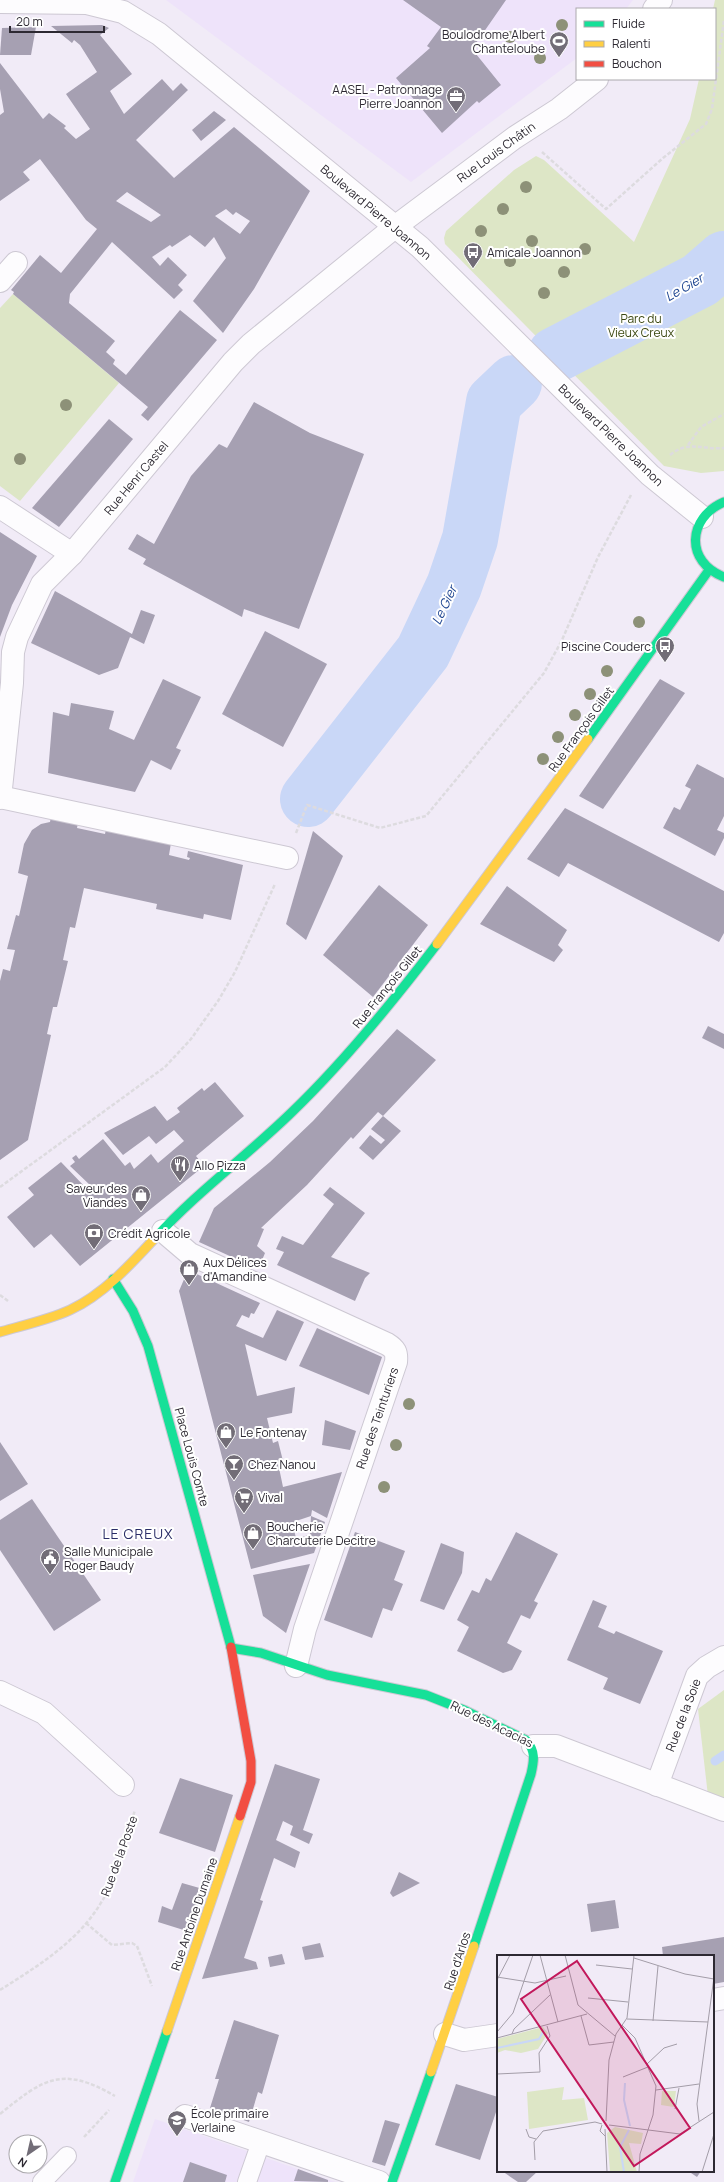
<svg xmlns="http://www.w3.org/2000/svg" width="724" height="2182" viewBox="0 0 724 2182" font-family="Manrope,sans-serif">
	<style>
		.built { fill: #eee3fa }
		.green { fill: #dde6c6 }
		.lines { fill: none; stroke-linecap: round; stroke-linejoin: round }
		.stream { stroke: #c9d7f7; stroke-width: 9 }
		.river { stroke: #c9d7f7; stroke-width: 56 }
		.building { fill: #a6a0b2; fill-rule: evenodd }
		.lane-casing { stroke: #cdc8d3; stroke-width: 20 }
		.street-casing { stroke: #cdc8d3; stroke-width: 24 }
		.fast-casing { stroke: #cdc8d3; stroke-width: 11 }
		.slow-casing { stroke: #cdc8d3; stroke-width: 11 }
		.jam-casing { stroke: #cdc8d3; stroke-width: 11 }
		.path { stroke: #dddbdf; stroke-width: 2.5; stroke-dasharray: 4 2; stroke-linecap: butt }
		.lane { stroke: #fdfcfe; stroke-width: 18 }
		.street { stroke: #fdfcfe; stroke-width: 22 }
		.fast { stroke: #16e098; stroke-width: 9 }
		.slow { stroke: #ffcf43; stroke-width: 9 }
		.jam { stroke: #f24e42; stroke-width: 9 }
		.tree { fill: #8d9178 }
		.labels { text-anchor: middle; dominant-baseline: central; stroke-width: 4; stroke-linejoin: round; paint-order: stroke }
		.poi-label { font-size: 12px; fill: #2d2932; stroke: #fff; text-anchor: start }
		.street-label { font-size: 12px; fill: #2d2932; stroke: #fff }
		.park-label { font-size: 12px; fill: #3b4811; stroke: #fff }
		.water-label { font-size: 13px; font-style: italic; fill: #1e4591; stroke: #fff }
		.quarter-label { font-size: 14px; letter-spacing: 1px; fill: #2a2d67; stroke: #fff }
		.inset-river { fill: none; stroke: #c9d7f7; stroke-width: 2 }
		.inset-road { fill: none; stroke: #a39da8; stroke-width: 1 }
		.view { fill: #c2185b; fill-opacity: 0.15; stroke: #c2185b; stroke-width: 2 }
		.inset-edge { fill: none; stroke: #2d2932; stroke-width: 2 }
	</style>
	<rect width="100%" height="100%" fill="#f1ebf7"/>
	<g class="built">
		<path d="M166 0H633L626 9H577V58L411 182Z"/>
		<path d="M155 2119 335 2182H133Z"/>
	</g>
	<g class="green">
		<path d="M715 0H724V471L701 473 664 466 445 244 444 238 446 231 514 170 536 156 544 160 634 242 690 119 699 79H715V9H713Z"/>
		<path d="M13 294 119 383 20 501 0 486V308Z"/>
		<path d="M724 1690V1801L708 1796 698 1709Z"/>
	</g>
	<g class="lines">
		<path class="stream" d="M715 1761 724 1755"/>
		<g class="river">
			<path d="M555 355 700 280 724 259"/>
			<path d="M308 799 423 652 454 586 470 539 494 402 514 383"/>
		</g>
	</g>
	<g class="building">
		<path d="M403 0H506L472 49 501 85 479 103 477 101 442 133 396 78 430 48 427 46 441 27Z"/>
		<path d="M102 25 109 28 100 35 132 74 110 91 124 114 162 79 173 91 181 83 188 90 136 140 174 178 234 127 310 191 254 289 223 333 193 301 226 258 214 237 205 247 190 235 172 247 170 245 152 257 160 266 168 257 187 275 178 285 183 290 174 299 112 242 70 294 69 303 115 341 106 352 115 360 113 364 126 375 180 310 217 340 148 421 141 415 148 407 13 294 14 292 11 290 40 255 61 273 97 229 86 220 40 159 23 172 30 180 0 201V115L4 112 0 89V63L43 119 49 113 66 126 64 128 76 139 90 129 66 94 97 72 80 45 74 40 72 43 51 26ZM127 192 161 215 151 222 116 201ZM226 209 233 215 236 212 250 221 240 234 215 216Z"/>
		<path d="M36 27 31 55H0L2 28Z"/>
		<path d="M214 111 226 120 201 141 192 130Z"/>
		<path d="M254 402 310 433 364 454 299 629 244 609 242 617 143 564 146 559 128 549 137 534 154 544 191 476 219 444 227 448Z"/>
		<path d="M109 419 133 439 59 527 32 508Z"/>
		<path d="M0 532 37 556 12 605 0 637Z"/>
		<path d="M55 591 132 634 141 610 155 615 144 644 130 637 118 668 99 675 31 643Z"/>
		<path d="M265 631 327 664 283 747 222 714Z"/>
		<path d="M163 679 201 697 176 748 181 750 171 770 151 760 135 792 48 773 53 712 69 716 71 703 114 711 109 729 134 740Z"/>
		<path d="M660 679 685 693 603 809 579 796Z"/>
		<path d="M697 764 724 778V816L717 830 724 833V838L715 856 663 828 674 807 680 810 691 789 685 786Z"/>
		<path d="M565 808 724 891V933L719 942 568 863 559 877 527 859Z"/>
		<path d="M51 817 78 823 77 828 105 834 106 829 171 843 169 855 189 860 190 858 187 857 188 851 243 865 231 920 204 914 203 919 156 909 157 904 84 888 75 928 70 927 63 960 68 961 57 1007H53L47 1034 51 1035 28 1140 0 1160V981L3 969 10 971 15 950 7 949 16 915 19 916 28 876 18 873 24 844 32 830 41 824 50 822Z"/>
		<path d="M313 831 343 856 306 940 286 924Z"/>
		<path d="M379 885 428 925 373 997 323 955Z"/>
		<path d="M507 886 567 930 558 945 563 950 554 962 480 924Z"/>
		<path d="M708 1026 724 1034V1049L702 1038Z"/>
		<path d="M397 1029 436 1060 383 1116 378 1112 353 1139 351 1137 307 1185 261 1228 264 1229 257 1246 265 1253 260 1265 256 1268 199 1242 214 1208 270 1162 313 1121Z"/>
		<path d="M215 1082 244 1116 196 1156 204 1166 80 1266 51 1234 34 1248 7 1217 34 1195 28 1188 61 1162 87 1189 91 1186 70 1166 75 1162 72 1158 76 1155 79 1159 103 1139 125 1166 130 1162 134 1169 151 1154 158 1163 184 1141 174 1130 156 1144 149 1136 123 1155 104 1133 155 1106 167 1121 180 1112 177 1108 202 1088 204 1091Z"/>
		<path d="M383 1116 401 1131 373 1160 359 1148 370 1135 381 1144 385 1140 371 1129Z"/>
		<path d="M330 1187 365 1213 331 1257 370 1273 365 1278 355 1301 277 1265 284 1252 276 1249 282 1236 303 1245 334 1204 323 1195Z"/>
		<path d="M188 1270 260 1303 254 1314 251 1313 249 1318 242 1315 236 1326 263 1338 277 1310 304 1322 286 1361 245 1344 257 1396 295 1387 292 1413 267 1418 273 1443 278 1441 283 1461 278 1463 283 1487 342 1472 327 1518 312 1510 311 1516 296 1521 297 1530H294L296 1538 310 1535 311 1516 325 1522 314 1553 251 1569 179 1291Z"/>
		<path d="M317 1328 382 1357 369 1395 299 1366Z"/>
		<path d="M325 1420 356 1431 350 1450 322 1445Z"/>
		<path d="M0 1442 28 1484 0 1501Z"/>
		<path d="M32 1499 101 1600 54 1631 0 1550V1520Z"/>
		<path d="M355 1532 405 1551 394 1580 403 1584 392 1611 383 1608 372 1638 324 1620Z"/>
		<path d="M516 1532 558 1554 534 1601 538 1603 530 1619 521 1615 507 1643 522 1651 512 1670 503 1673 457 1651 469 1627 457 1620 472 1590 479 1593 486 1578 491 1581Z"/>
		<path d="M441 1543 464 1552 462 1573 444 1610 420 1601Z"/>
		<path d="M310 1564 286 1633 263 1616 253 1575Z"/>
		<path d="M593 1600 607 1606 598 1627 614 1634 616 1631 663 1651 640 1704 603 1689 608 1678 567 1660Z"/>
		<path d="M275 1764 320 1779 303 1830 313 1834 309 1844 290 1835 293 1826 283 1821 276 1840 300 1852 295 1868 274 1858 260 1900 263 1901 244 1958 256 1962 258 1969 202 1979Z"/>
		<path d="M180 1778 233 1795 215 1852 159 1833Z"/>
		<path d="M399 1872 420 1883 393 1897 390 1893Z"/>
		<path d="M182 1883 203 1889 190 1932 158 1922 162 1906 172 1910Z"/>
		<path d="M615 1900 619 1928 591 1932 587 1904Z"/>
		<path d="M724 1937V1982L713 1984V1956H663L662 1947Z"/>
		<path d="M320 1943 324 1957 305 1960 302 1947Z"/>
		<path d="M282 1954 285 1964 270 1967 268 1957Z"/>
		<path d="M234 2020 279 2035 262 2094 258 2092 249 2122 210 2108 219 2079H215Z"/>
		<path d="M456 2084 498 2097V2106L480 2160 435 2145Z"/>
		<path d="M385 2120 400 2124 385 2166 372 2162Z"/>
		<path d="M190 2162 227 2175 225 2182H183Z"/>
		<path d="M298 2169 328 2180V2182L294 2181Z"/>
		<path d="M502 2171H538L526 2182H518Z"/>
		<path d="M688 2171H701L697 2177Z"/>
	</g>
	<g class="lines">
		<defs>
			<g id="lane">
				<path d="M42 2182 67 2156"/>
				<path d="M247 2182 261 2142"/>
			</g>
			<g id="street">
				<path d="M0 2 87 3 123 12 159 34 420 247 650 475 702 517"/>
				<path d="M654 9 661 0"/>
				<path d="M0 281 16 263"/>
				<path d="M0 507 72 554"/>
				<path d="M0 797 287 858"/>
				<path d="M0 798 12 683 13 652 17 637 42 584 72 554 233 362 251 344 396 226 514 138 559 109 597 79"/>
				<path d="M163 1231 190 1254 387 1344C395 1349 397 1352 396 1362L305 1629 296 1666"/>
				<path d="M0 1692 44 1713 123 1785"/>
				<path d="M533 1746H556L724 1810"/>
				<path d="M657 1785 697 1676 707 1667 724 1657"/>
				<path d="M713 2000 724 1998"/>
				<path d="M445 2034 464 2040 498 2035"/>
				<path d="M185 2116 379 2182"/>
			</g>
			<g id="fast">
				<path d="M724 502C687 518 685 562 724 577"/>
				<path d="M588 739 709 570"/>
				<path d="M156 1237C198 1191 248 1155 292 1112 345 1061 392 1003 437 944"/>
				<path d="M113 1279 133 1311 148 1346 231 1647"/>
				<path d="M231 1648 261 1653 327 1675 426 1695 464 1710 526 1740C536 1751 534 1761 531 1774L474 1946"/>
				<path d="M115 2182 167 2031"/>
				<path d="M392 2182 431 2072"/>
			</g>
			<g id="slow">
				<path d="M437 944 588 739"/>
				<path d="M0 1332C24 1325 48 1320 70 1310 104 1294 131 1264 156 1237"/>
				<path d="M167 2031 240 1816"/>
				<path d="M431 2072 474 1946"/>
			</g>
			<path id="jam" d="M231 1647 251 1761V1782L240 1816"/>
		</defs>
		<use href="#lane" class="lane-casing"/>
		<use href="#street" class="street-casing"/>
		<use href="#fast" class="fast-casing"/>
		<use href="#slow" class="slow-casing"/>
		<use href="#jam" class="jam-casing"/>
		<g class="path">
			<path d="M542 152 606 209 663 158 706 124 712 109 724 20"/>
			<path d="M688 445 701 427 724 414"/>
			<path d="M670 455C688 440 702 450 724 448"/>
			<path d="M296 833 307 805 380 828 426 816 544 673 562 640 598 557 631 495"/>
			<path d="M0 1187 165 1067 191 1039 218 1001 235 972 275 884"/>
			<path d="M0 1295 8 1301"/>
			<path d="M86 1923 112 1945 132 1943 137 1946 152 1986"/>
			<path d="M0 1990C38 1966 79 1941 102 1901 118 1876 126 1838 135 1810"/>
			<path d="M0 2114C43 2079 62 2065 115 2096"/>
			<path d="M84 2137 109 2110"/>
		</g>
		<use href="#lane" class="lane"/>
		<use href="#street" class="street"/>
		<use href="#fast" class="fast"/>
		<use href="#slow" class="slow"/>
		<use href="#jam" class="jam"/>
	</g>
	<g class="tree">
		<circle cx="562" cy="25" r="6"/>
		<circle cx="510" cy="37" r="6"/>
		<circle cx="540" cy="58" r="6"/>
		<circle cx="526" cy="187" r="6"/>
		<circle cx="503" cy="209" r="6"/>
		<circle cx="481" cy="231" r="6"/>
		<circle cx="532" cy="241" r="6"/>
		<circle cx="585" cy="249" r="6"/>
		<circle cx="510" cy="261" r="6"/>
		<circle cx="564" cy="272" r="6"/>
		<circle cx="544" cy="293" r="6"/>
		<circle cx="66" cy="405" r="6"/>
		<circle cx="20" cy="459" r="6"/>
		<circle cx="639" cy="622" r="6"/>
		<circle cx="607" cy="671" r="6"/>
		<circle cx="590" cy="694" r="6"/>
		<circle cx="575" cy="715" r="6"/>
		<circle cx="558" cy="737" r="6"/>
		<circle cx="543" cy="759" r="6"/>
		<circle cx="409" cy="1404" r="6"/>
		<circle cx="396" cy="1445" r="6"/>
		<circle cx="384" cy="1487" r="6"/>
	</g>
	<defs>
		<symbol id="stadium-pin" viewBox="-11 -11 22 30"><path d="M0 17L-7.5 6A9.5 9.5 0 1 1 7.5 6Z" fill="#726d77" stroke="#fff"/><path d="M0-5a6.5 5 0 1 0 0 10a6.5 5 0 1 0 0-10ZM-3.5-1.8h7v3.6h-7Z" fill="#fff"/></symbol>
		<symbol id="office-pin" viewBox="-11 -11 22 30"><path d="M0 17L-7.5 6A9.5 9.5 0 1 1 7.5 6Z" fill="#726d77" stroke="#fff"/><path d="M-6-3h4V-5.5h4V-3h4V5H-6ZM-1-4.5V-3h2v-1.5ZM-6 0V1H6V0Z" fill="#fff"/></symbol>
		<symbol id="bus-pin" viewBox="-11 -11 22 30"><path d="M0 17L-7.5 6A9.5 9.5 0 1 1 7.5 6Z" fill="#726d77" stroke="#fff"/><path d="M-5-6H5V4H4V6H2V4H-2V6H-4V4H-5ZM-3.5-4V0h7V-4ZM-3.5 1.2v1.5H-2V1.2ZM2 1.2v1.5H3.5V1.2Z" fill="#fff"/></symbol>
		<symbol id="restaurant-pin" viewBox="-11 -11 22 30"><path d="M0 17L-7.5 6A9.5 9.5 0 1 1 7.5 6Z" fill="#726d77" stroke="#fff"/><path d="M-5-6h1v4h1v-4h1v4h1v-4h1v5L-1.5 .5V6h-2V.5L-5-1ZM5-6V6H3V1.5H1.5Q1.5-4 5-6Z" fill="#fff"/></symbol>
		<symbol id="shop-pin" viewBox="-11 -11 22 30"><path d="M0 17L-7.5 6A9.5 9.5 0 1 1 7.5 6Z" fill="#726d77" stroke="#fff"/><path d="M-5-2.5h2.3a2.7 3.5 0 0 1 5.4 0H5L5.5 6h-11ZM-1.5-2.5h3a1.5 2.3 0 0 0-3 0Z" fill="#fff"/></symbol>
		<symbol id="bank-pin" viewBox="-11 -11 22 30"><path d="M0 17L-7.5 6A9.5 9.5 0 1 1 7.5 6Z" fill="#726d77" stroke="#fff"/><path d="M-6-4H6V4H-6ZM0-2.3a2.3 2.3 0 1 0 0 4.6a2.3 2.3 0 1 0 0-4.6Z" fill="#fff"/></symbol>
		<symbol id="bar-pin" viewBox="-11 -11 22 30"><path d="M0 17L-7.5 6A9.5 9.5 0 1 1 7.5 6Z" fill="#726d77" stroke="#fff"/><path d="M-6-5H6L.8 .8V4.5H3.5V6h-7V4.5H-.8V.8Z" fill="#fff"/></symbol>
		<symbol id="supermarket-pin" viewBox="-11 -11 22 30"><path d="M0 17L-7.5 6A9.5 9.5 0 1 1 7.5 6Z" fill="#726d77" stroke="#fff"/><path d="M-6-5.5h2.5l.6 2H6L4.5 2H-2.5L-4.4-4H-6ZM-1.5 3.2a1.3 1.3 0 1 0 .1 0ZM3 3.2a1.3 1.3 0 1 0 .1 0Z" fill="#fff"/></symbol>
		<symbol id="civic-pin" viewBox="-11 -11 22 30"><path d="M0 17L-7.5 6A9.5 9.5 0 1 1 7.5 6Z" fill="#726d77" stroke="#fff"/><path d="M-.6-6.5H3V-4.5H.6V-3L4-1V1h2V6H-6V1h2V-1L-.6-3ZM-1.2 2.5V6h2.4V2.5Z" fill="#fff"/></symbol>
		<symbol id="school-pin" viewBox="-11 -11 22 30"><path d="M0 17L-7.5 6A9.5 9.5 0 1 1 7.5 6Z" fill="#726d77" stroke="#fff"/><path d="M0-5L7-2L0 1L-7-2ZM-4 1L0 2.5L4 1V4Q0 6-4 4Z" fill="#fff"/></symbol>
	</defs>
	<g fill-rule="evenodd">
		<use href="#stadium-pin" x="548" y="30" width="22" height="30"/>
		<use href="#office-pin" x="445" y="85" width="22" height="30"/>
		<use href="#bus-pin" x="462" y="241" width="22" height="30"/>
		<use href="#bus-pin" x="654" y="635" width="22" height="30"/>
		<use href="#restaurant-pin" x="169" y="1154" width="22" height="30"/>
		<use href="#shop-pin" x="130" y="1184" width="22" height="30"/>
		<use href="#bank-pin" x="83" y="1222" width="22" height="30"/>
		<use href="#shop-pin" x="178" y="1258" width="22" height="30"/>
		<use href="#shop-pin" x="215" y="1421" width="22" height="30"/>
		<use href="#bar-pin" x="223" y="1453" width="22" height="30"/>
		<use href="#supermarket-pin" x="233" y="1486" width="22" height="30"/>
		<use href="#shop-pin" x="242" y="1522" width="22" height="30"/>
		<use href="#civic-pin" x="39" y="1547" width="22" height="30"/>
		<use href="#school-pin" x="166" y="2109" width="22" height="30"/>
	</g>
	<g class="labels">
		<g class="poi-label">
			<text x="545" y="34" text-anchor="end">Boulodrome Albert<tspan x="545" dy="14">Chanteloube</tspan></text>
			<text x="442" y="89" text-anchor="end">AASEL - Patronnage<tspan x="442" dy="14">Pierre Joannon</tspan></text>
			<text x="487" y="252">Amicale Joannon</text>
			<text x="651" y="646" text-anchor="end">Piscine Couderc</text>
			<text x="194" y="1165">Allo Pizza</text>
			<text x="127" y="1188" text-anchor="end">Saveur des<tspan x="127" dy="14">Viandes</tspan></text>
			<text x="108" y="1233">Crédit Agricole</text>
			<text x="203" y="1262">Aux Délices<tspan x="203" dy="14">d'Amandine</tspan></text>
			<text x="240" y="1432">Le Fontenay</text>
			<text x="248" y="1464">Chez Nanou</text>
			<text x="258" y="1497">Vival</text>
			<text x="267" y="1526">Boucherie<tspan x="267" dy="14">Charcuterie Decitre</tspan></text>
			<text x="64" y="1551">Salle Municipale<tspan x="64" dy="14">Roger Baudy</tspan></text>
			<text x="191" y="2113">École primaire<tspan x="191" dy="14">Verlaine</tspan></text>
		</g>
		<g class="street-label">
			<text transform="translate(496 152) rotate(-36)">Rue Louis Châtin</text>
			<text transform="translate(376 212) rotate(40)">Boulevard Pierre Joannon</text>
			<text transform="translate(611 435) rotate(44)">Boulevard Pierre Joannon</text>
			<text transform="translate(136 478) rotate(-50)">Rue Henri Castel</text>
			<text transform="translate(581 729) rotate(-54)">Rue François Gillet</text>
			<text transform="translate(387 987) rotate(-51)">Rue François Gillet</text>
			<text transform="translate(377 1418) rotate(-71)">Rue des Teinturiers</text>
			<text transform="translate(192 1457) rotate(75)">Place Louis Comte</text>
			<text transform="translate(683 1715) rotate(-69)">Rue de la Soie</text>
			<text transform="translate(492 1724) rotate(26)">Rue des Acacias</text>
			<text transform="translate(119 1856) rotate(-70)">Rue de la Poste</text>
			<text transform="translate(194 1914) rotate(-71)">Rue Antoine Dumaine</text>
			<text transform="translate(457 1961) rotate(-72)">Rue d'Arlos</text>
		</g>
		<g class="park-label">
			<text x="641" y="318">Parc du<tspan x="641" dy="14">Vieux Creux</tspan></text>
		</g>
		<g class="water-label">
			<text transform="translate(684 287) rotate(-30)">Le Gier</text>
			<text transform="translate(444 605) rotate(-65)">Le Gier</text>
		</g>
		<g class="quarter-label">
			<text x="138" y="1533">LE CREUX</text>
		</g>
	</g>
	<g transform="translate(497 1955)">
		<rect width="217" height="217" fill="#f1ebf7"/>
		<path d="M46 72 51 78 41 94 24 98 8 95 0 98V84ZM67 132 65 145 87 143 91 165 32 174 30 137ZM165 136H179L177 152 164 150ZM118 172 146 178 144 189 132 188 140 217H113L110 178Z" fill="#dde6c6"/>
		<path class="inset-river" d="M0 93 42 84 47 75M128 128 127 145 133 171M127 217 123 192 132 175"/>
		<path class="inset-road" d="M43 0 61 67M68 0 81 50 118 81M137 3 188 19 217 24M99 10 135 14M0 22 38 28 69 21M0 25 13 0M91 43 131 47M84 61 92 90 117 87M130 64 211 67M156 66 161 11M125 70 138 83 159 131 156 160 143 199 142 217M0 77 16 58 36 0M15 79 17 74 53 40M0 83 90 59M150 109 167 93 180 89M0 119 43 117 42 98 53 81 50 71M126 122 151 112M159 135 202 129M178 154 182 133M109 166 112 105 119 79 130 63 137 0M202 166 200 149 217 22M105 170 103 176 108 181M112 170 183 179 217 157M29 174 32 182 39 184M108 174 110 217M38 205 37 187 46 176 98 167 105 169M205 217 217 179"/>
		<path class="view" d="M80 6 193 173 137 211 24 44Z"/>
		<rect width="217" height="217" class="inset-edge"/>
	</g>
	<rect x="576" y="8" width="140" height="72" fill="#ffffff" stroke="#aba9ad"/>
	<rect x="584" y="21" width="20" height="6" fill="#16e098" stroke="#aba9ad"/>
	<text x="612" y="28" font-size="12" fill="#2d2932">Fluide</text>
	<rect x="584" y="41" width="20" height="6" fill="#ffcf43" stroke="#aba9ad"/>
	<text x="612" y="48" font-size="12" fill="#2d2932">Ralenti</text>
	<rect x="584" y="61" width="20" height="6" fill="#f24e42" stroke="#aba9ad"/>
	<text x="612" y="68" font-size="12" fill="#2d2932">Bouchon</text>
	<g transform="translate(28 2154) rotate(214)"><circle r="19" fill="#ffffff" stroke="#aba9ad"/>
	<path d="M0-3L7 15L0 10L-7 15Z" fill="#726d77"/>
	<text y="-6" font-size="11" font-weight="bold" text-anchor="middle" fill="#2d2932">N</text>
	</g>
	<path d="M10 26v6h94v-6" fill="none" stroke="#2d2932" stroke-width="2"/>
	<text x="16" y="26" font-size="12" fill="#2d2932" stroke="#ffffff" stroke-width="3" paint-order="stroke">20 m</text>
</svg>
